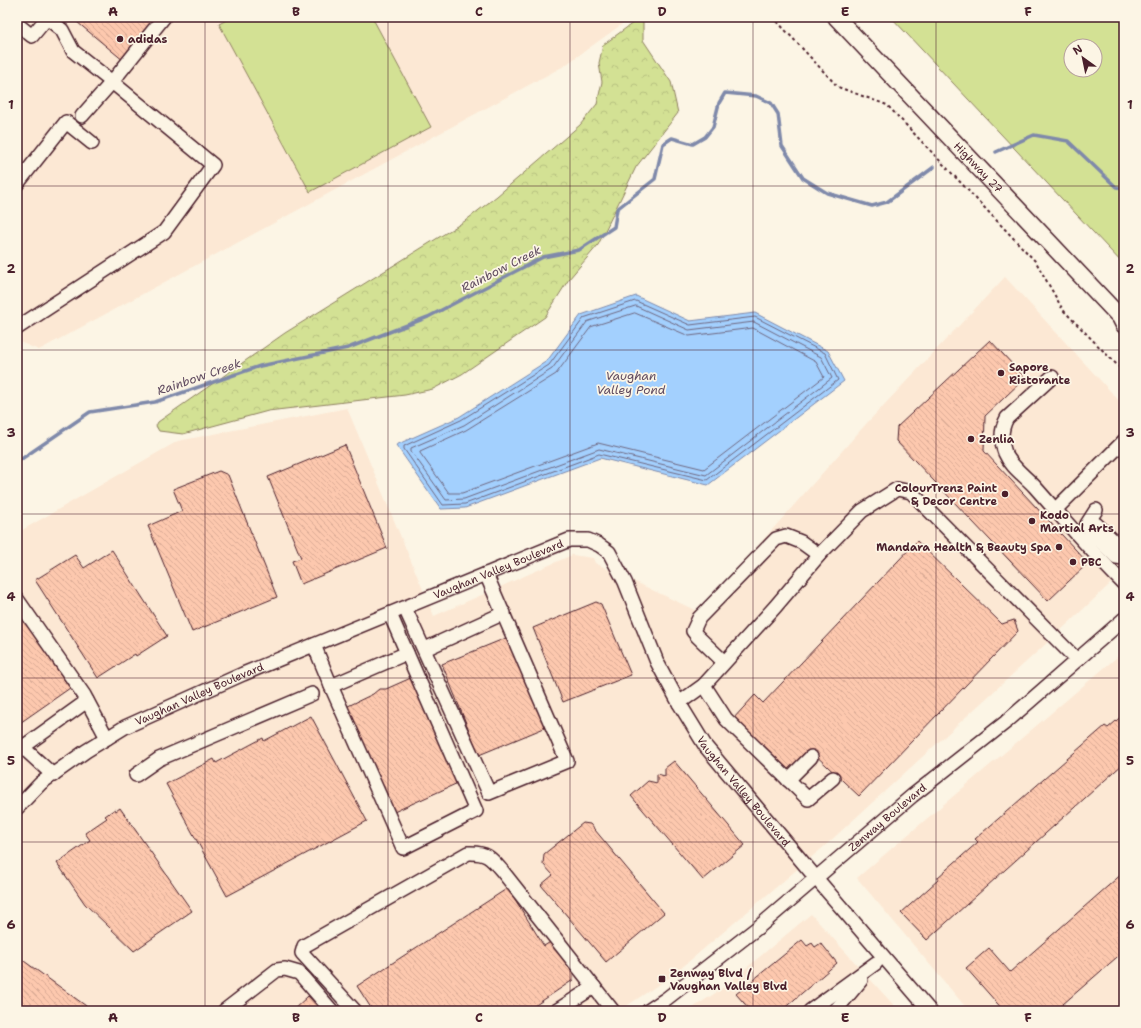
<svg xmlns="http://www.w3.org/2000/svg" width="1141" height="1028" viewBox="0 0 1141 1028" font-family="'Shantell Sans',sans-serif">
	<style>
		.built { fill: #fce8d4 }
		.forest { fill: url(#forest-crowns); stroke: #8e8060 }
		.park { fill: #d3e194; stroke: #8e8060; fill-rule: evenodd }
		.water { fill: #a3d0fe; stroke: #7f89aa }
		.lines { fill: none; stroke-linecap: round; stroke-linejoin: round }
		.shore { stroke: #6e667f; stroke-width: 1 }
		.stream { stroke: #7f89aa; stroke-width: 3.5 }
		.building { fill: url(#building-back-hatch); stroke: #4a1f2b }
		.minor-casing { stroke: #4a1f2b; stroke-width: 16 }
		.major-casing { stroke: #4a1f2b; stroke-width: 19 }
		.path { stroke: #4a1f2b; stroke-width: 2; stroke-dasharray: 3 3; stroke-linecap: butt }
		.minor { stroke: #fcf5e5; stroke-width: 13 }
		.major { stroke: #fcf5e5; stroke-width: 16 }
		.grid { fill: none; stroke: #4a1f2b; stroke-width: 1; stroke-opacity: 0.55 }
		.poi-dot { fill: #4a1f2b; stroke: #fcf5e5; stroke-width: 1.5 }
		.labels { text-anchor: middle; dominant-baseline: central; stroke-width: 3.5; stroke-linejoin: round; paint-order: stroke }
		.poi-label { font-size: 11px; font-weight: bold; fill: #4a1f2b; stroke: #fcf5e5; text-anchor: start }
		.street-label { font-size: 11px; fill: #4a1f2b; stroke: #fcf5e5 }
		.water-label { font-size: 12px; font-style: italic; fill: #604b60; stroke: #fcf5e5 }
		.neatline { fill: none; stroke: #4a1f2b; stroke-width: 1.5 }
		.grid-label { font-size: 13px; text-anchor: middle; font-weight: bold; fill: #4a1f2b }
	</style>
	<defs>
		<pattern id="forest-crowns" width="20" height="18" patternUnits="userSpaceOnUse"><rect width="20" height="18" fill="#d3e194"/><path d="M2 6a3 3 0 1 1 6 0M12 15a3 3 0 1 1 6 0" fill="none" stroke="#b7c180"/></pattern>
		<pattern id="building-back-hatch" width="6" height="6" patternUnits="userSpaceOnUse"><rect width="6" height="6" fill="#fdc8ae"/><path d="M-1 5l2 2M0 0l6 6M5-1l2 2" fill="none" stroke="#daab96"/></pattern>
	</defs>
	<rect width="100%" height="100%" fill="#fcf5e5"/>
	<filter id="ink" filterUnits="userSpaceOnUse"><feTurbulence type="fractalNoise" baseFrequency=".025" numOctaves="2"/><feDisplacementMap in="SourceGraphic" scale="8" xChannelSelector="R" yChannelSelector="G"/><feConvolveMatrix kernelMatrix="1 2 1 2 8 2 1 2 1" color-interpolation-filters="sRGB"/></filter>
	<g filter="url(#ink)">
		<g class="built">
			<path d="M17 17H632L564 66 39 350 17 341Z"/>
			<path d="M1005 277 1124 406V571L1060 631 827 844 673 975 619 1011H17V533L178 441 347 408 434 616 572 555 593 558 595 563 699 612 866 424Z"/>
			<path d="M1123 652 1124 1011H969L857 878Z"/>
			<path d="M811 914 899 1011H688L720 990Z"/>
		</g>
		<path class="forest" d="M641 17H643V40L671 82 678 113 636 167 598 245 569 279 545 317 462 374 433 389 405 395 268 411 183 434 159 431 156 426 158 422 285 333 465 221 497 196 580 125 597 104 602 82 599 63 603 45Z"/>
		<g class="park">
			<path d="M232 17H372L431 127 310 192 219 24Z"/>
			<path d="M891 17H1124V265ZM1071 46H1095V70H1071Z"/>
		</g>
		<path class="water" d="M636 296 690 321 755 313 828 351 844 381 708 485 600 458 465 508 441 509 396 445 459 417 547 361 581 315Z"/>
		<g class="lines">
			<g class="shore">
				<path d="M636 301 690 325 755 317 825 353 838 380 707 480 599 454 465 504 443 505 404 449V446L461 420 549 365 584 318Z"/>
				<path d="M636 306 689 330 754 322 821 357 832 378 706 475 599 449 464 499 446 500 411 451V448L464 425 552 369 587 322Z"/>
				<path d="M635 313 689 336 753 328 816 362 824 377 704 469 598 443 462 493H449L420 453V451L466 430 556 374 591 327Z"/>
			</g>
			<g class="stream">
				<path d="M996 152 1034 135 1068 141 1116 187 1124 188"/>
				<path d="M17 462 90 412 155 402 260 366 348 348 428 317 543 257 579 250 614 227 617 209 655 179 663 144 672 138 693 144 705 137 713 127 719 103 725 93 756 96 771 103 778 114 782 146 803 178 827 193 872 206 887 202 934 167"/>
			</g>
		</g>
		<g class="building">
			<path d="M71 17H160L124 61Z"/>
			<path d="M990 340 1025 378 985 416 984 451 1088 563 1048 601 896 441 897 427Z"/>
			<path d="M345 445 387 548 301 584 292 561 301 558 268 477Z"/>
			<path d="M219 471 228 475 277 597 192 632 148 526 182 511 173 489Z"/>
			<path d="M917 541 1002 624 1014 620 1018 631 859 796 811 751 789 775 732 720 755 695 763 703Z"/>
			<path d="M112 550 167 636 136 656 135 654 98 678 35 580 75 555 84 568Z"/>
			<path d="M596 602 601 604 631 675 563 702 533 628Z"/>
			<path d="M18 612 70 688 17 725V613Z"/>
			<path d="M511 636 549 726 479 755 442 664Z"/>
			<path d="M413 677 460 782 394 812 346 707 373 694 379 689H386Z"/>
			<path d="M1124 714V763L927 940 901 913 938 880V877L978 842 975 839 1105 726 1108 728Z"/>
			<path d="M311 716 367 821 227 896 166 784 214 759 216 763 263 738 264 741Z"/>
			<path d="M674 761 745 845 703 880 631 796 648 781 657 783V774L665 776V768Z"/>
			<path d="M120 808 192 911 134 951 85 904 57 863 90 840 85 833 107 818 105 816 115 809 116 811Z"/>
			<path d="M583 823 590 824 664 913 606 962 541 885 553 875 543 864 544 854Z"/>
			<path d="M1124 872V951L1055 1011H1004L966 968 989 948 1010 972Z"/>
			<path d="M508 888 544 946 552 941 573 974V980L527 1011H373L357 986Z"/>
			<path d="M802 940 807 946 812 943 815 947 821 943 837 963 781 1011H751L736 994Z"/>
			<path d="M17 956 93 1011H17Z"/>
			<path d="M308 996 322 1011H292Z"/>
		</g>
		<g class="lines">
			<defs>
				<g id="minor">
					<path d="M46 17 62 30 73 51 112 82 164 17"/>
					<path d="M17 24 32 36 47 18"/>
					<path d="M17 184 66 122 92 143"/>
					<path d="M17 328 164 232 213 165 112 82 82 116"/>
					<path d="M1052 377 1007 418C1001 429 1000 440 1005 453 1011 467 1025 476 1035 487 1064 520 1093 553 1124 584"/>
					<path d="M1055 510 1124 441"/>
					<path d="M1096 510 1087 524 1091 532 1116 557 1124 558"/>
					<path d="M1096 524 1124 551"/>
					<path d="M17 599 84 695 107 738"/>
					<path d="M405 608 489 793 567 761 486 574"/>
					<path d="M314 645 331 686 407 653 390 614"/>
					<path d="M425 649 504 613"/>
					<path d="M724 662 697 636 693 631 699 618 776 539 786 536 801 542 819 555"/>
					<path d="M704 685 726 719 808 799 833 778"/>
					<path d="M331 686 403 848 476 811 407 653"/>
					<path d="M679 703 704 685 775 607 819 555 862 511 897 489 911 492 1077 660"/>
					<path d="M17 742 53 775"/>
					<path d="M23 747 87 701"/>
					<path d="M136 775 159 759 312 694"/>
					<path d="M788 780 811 757"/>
					<path id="s1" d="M17 808 41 783 86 751 125 727 243 674 569 540H588L599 545 609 552 625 582 657 662 679 703 706 747 816 878 930 1011"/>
					<path d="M224 1011 277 970 285 969 299 973 332 1011"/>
					<path d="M355 1011 302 953 304 946 468 853C487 852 491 858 503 872L613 1011"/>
					<path d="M556 1011 594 987"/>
					<path id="s2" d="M648 1011 666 999 761 925 912 796 1006 722 1124 619"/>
					<path d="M810 1011 876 963"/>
					<path d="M835 1011 861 980"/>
				</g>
				<g id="major">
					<path id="s3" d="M836 17 1120 317 1124 325"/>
				</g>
			</defs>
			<use href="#minor" class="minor-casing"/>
			<use href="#major" class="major-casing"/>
			<path class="path" d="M773 17 838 87 887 105 1036 262 1063 310 1124 372"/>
			<use href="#minor" class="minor"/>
			<use href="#major" class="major"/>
		</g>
	</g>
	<path class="grid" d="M205 17V1011M388 17V1011M570 17V1011M753 17V1011M936 17V1011M17 186H1124M17 350H1124M17 514H1124M17 678H1124M17 842H1124"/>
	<g class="poi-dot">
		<circle cx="120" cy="39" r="4"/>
		<circle cx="1001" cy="373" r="4"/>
		<circle cx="971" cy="439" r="4"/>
		<circle cx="1005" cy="494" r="4"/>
		<circle cx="1032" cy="521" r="4"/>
		<circle cx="1059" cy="547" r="4"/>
		<circle cx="1073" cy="562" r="4"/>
		<rect x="658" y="975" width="8" height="8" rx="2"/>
	</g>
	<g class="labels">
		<g class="poi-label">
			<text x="128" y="39">adidas</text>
			<text x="1009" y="367">Sapore<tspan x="1009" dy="13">Ristorante</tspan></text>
			<text x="979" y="439">Zenlia</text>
			<text x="997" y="488" text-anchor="end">ColourTrenz Paint<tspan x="997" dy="13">&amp; Decor Centre</tspan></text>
			<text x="1040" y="515">Kodo<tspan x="1040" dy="13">Martial Arts</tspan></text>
			<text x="1051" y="547" text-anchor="end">Mandara Health &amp; Beauty Spa</text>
			<text x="1081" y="562">PBC</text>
			<text x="670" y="973">Zenway Blvd /<tspan x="670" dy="13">Vaughan Valley Blvd</tspan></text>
		</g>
		<g class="street-label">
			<text stroke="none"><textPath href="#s3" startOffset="207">Highway 27</textPath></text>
			<text stroke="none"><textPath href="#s1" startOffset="541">Vaughan Valley Boulevard</textPath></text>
			<text stroke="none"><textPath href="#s1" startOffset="217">Vaughan Valley Boulevard</textPath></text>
			<text stroke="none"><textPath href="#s1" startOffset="937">Vaughan Valley Boulevard</textPath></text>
			<text stroke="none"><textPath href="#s2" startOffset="308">Zenway Boulevard</textPath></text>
		</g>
		<g class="water-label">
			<text transform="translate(501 269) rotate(-27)">Rainbow Creek</text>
			<text x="631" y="376">Vaughan<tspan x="631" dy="14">Valley Pond</tspan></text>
			<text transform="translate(199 377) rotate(-19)">Rainbow Creek</text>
		</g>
	</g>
	<rect width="1141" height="1028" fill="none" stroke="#fcf5e5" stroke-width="44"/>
	<g transform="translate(1083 58) rotate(327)"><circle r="19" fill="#fcf5e5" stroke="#b59f9b"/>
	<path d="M0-3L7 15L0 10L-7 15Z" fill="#4a1f2b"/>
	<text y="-6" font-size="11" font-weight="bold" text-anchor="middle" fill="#4a1f2b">N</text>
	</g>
	<rect x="22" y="22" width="1097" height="984" class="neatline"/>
	<g class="grid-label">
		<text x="113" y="16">A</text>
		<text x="296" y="16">B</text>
		<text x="479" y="16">C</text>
		<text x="662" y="16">D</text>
		<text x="845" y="16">E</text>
		<text x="1028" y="16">F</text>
		<text x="11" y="109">1</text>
		<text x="1130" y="109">1</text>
		<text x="11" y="273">2</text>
		<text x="1130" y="273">2</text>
		<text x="11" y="437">3</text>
		<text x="1130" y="437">3</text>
		<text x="11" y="601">4</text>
		<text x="1130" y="601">4</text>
		<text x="11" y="765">5</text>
		<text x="1130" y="765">5</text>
		<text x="11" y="929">6</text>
		<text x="1130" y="929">6</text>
		<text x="113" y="1022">A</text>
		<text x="296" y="1022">B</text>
		<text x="479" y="1022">C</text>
		<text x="662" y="1022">D</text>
		<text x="845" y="1022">E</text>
		<text x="1028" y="1022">F</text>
	</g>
</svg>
